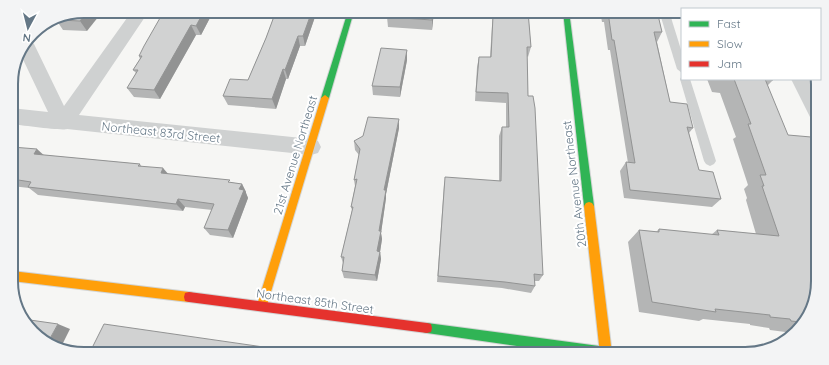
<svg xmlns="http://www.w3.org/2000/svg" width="829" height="365" viewBox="0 0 829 365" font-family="Quicksand,sans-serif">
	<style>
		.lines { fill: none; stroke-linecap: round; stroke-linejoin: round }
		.fast-casing { stroke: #d2d4d4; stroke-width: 2 }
		.slow-casing { stroke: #d2d4d4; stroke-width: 2 }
		.jam-casing { stroke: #d2d4d4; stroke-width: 2 }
		.lane { fill: #cfd1d1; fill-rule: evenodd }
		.street { fill: #cfd1d1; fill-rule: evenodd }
		.fast { fill: #30b455; fill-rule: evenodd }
		.slow { fill: #ff9f0a; fill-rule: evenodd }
		.jam { fill: #e5322d; fill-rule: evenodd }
		.wall { fill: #b4b5b5 }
		.shaded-wall { fill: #929393 }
		.building { fill: #d1d2d2; stroke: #929393 }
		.labels { text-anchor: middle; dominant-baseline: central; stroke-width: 4; stroke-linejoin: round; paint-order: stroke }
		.street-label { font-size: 12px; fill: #647786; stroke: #fff }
		.rim { fill: none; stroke: #647786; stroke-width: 2 }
	</style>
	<rect width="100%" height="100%" fill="#f6f6f4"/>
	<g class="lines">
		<defs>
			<g id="fast">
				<path d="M348 11H354L329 98 325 101 321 98Z"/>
				<path d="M563 11H569L594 206 592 209 589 210 586 209 584 206Z"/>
				<path d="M427 323 614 348 618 350 620 354H573L427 333 423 332 422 328 423 324Z"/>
			</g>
			<g id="slow">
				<path d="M325 95 329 98 267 305 266 309 262 310 258 309 257 305 321 98Z"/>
				<path d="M589 202 592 203 594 206 612 354H600L584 206 586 203Z"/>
				<path d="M12 271 189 292 193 293 194 297 193 301 189 302 12 281Z"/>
			</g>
			<path id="jam" d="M189 292 427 323 431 324 432 328 431 332 427 333 189 302 185 301 184 297 185 293Z"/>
		</defs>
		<use href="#fast" class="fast-casing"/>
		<use href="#slow" class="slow-casing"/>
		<use href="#jam" class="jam-casing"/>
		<g class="lane">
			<path d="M659 11H669L682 53V73L677 69Z"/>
			<path d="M682 76V79H690L716 161 714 164 710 166 706 164 704 161 680 79Z"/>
		</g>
		<g class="street">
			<path d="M132 11H149L79 115 311 139 318 141 321 147 318 153 311 155 67 129C62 131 21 125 11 124V108L48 112 19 51 28 39 31 40 34 44 64 106Z"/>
			<path d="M791 79H809L817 93 816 119 810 117Z"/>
		</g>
		<use href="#fast" class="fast"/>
		<use href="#slow" class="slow"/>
		<use href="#jam" class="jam"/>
	</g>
	<g class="wall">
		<path d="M84 11 87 31 63 30 57 21Z"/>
		<path d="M276 11H317L305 46H300L288 79H286L276 109 228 105 223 96 248 80 266 38Z"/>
		<path d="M389 11H434L432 30 388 27 387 17Z"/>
		<path d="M500 11H528L531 47 528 57 527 56 528 96 543 275 539 281H535V286L531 293 502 288 437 282 444 185 499 181V136L502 127H506V103L475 101 477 67 479 57H490L492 26 493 16H500Z"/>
		<path d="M600 11H657L662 32 657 42 670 102 693 128 689 133 699 170 721 199 712 207 624 198 620 171 626 162 628 163 610 50H608L604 22H602Z"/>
		<path d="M213 12 201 35H196L160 99 134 97 127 88 136 73 133 70 140 59 139 56Z"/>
		<path d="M407 50V60L400 97 373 95 372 86Z"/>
		<path d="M707 79H773V80L767 86 813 309 793 333 770 330 769 328 750 325V324L703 319 699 321 639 312 628 242 639 230 656 232 659 229 711 235 717 230 756 234 746 200 747 198 744 189 748 185 733 139 736 137 720 93 712 92Z"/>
		<path d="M399 128 386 194V198L381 233 382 239 380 252 381 259 377 281 344 278 342 271 343 263 341 257 352 210 351 207 355 186 354 180 359 155 355 150 354 141Z"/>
		<path d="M12 147 43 155 140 164 142 167 168 174 242 184 246 192V193L248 198 233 238 210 235 204 228 212 210 185 207 183 211 38 195 29 188 12 186Z"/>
	</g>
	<g class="shaded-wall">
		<path d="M88 11H103L87 31 80 21Z"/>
		<path d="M204 11H213V12L201 35 196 26Z"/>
		<path d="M312 11H317L305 46 303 36Z"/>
		<path d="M433 11H434L432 30V20Z"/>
		<path d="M191 25 196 35 160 99 154 90Z"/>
		<path d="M298 36 300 46 288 79 285 70Z"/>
		<path d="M407 50V60L400 97V87Z"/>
		<path d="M283 69 286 79 276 109 272 99Z"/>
		<path d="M399 119V128L386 194V198L381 233 382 239 380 252 381 259 377 281 375 275 377 251 379 231 384 190Z"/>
		<path d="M37 149 47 158 34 154Z"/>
		<path d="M163 168 170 176 161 173Z"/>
		<path d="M242 184 246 192V193L248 198 233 238 228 230 239 189Z"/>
		<path d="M178 199 185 207 183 211 176 204Z"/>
		<path d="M58 324 70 329 60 349H56L48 342Z"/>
	</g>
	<g class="building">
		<path d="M84 11H88L80 21 60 20Z"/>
		<path d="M164 11H204L196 26 191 25 154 90 127 88 138 70H133L142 56H139L144 46Z"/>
		<path d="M276 11H312L303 36H298L285 70 283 69 272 99 223 96 230 79 248 80 266 38Z"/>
		<path d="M389 11H433L432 20 387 17Z"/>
		<path d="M502 11H528L531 47H527L528 96H533L535 108 543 275 534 274 535 286 505 282 438 276 445 177 501 181 502 127H509L508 93 476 92 479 57H491L493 16H502Z"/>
		<path d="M605 11H657L662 32H654L670 102 687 104 693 128 687 127 699 170 713 172 721 199 630 190 626 162 635 163 614 40H612L608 12H606Z"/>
		<path d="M381 48 407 50 400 87 372 86Z"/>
		<path d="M734 79H773V80L765 79 788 135 811 137 816 148 813 309 801 322 791 321 790 319 770 317V315L715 309 716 312 652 302 639 230 659 232V229L719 235 717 230 779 236 762 186H764L760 175H766L748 124H751Z"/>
		<path d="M368 117 399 119 384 190H386L379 231H381L377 251 380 252 375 275 342 271 344 257H341L353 207H351L357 179 354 180 360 149 354 141 363 136Z"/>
		<path d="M12 147 37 149 34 154 140 164 138 166 163 168 161 173 230 180 228 182 242 184 239 189 244 190 228 230 204 228 214 204 178 199 176 204 28 187 31 182 12 179Z"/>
		<path d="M23 319 58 324 48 342 26 326Z"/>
		<path d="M104 324 312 354H89Z"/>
	</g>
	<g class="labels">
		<g class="street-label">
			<text transform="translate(161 132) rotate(6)">Northeast 83rd Street</text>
			<text transform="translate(295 155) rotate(-73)">21st Avenue Northeast</text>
			<text transform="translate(574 184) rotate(-97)">20th Avenue Northeast</text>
			<text transform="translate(315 301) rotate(8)">Northeast 85th Street</text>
		</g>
	</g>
	<path d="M0 0H829V365H0ZM84 18H745A66 66 0 0 1 811 84V281A66 66 0 0 1 745 347H84A66 66 0 0 1 18 281V84A66 66 0 0 1 84 18Z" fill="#f3f4f5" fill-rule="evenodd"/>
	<path class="rim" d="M84 18H745A66 66 0 0 1 811 84V281A66 66 0 0 1 745 347H84A66 66 0 0 1 18 281V84A66 66 0 0 1 84 18Z"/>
	<rect x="681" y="8" width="140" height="72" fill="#ffffff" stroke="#c1c9cf"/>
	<rect x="689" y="21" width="20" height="6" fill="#30b455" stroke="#c1c9cf"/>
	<text x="717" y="28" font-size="12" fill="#647786">Fast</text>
	<rect x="689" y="41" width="20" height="6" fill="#ff9f0a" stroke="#c1c9cf"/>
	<text x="717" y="48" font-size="12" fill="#647786">Slow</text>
	<rect x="689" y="61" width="20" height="6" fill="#e5322d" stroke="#c1c9cf"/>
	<text x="717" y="68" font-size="12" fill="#647786">Jam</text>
	<g transform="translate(28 28) rotate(187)" stroke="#ffffff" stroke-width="3" paint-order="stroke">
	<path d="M0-3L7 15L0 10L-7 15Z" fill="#647786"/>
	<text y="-6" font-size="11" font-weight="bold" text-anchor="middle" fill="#647786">N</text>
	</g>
</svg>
